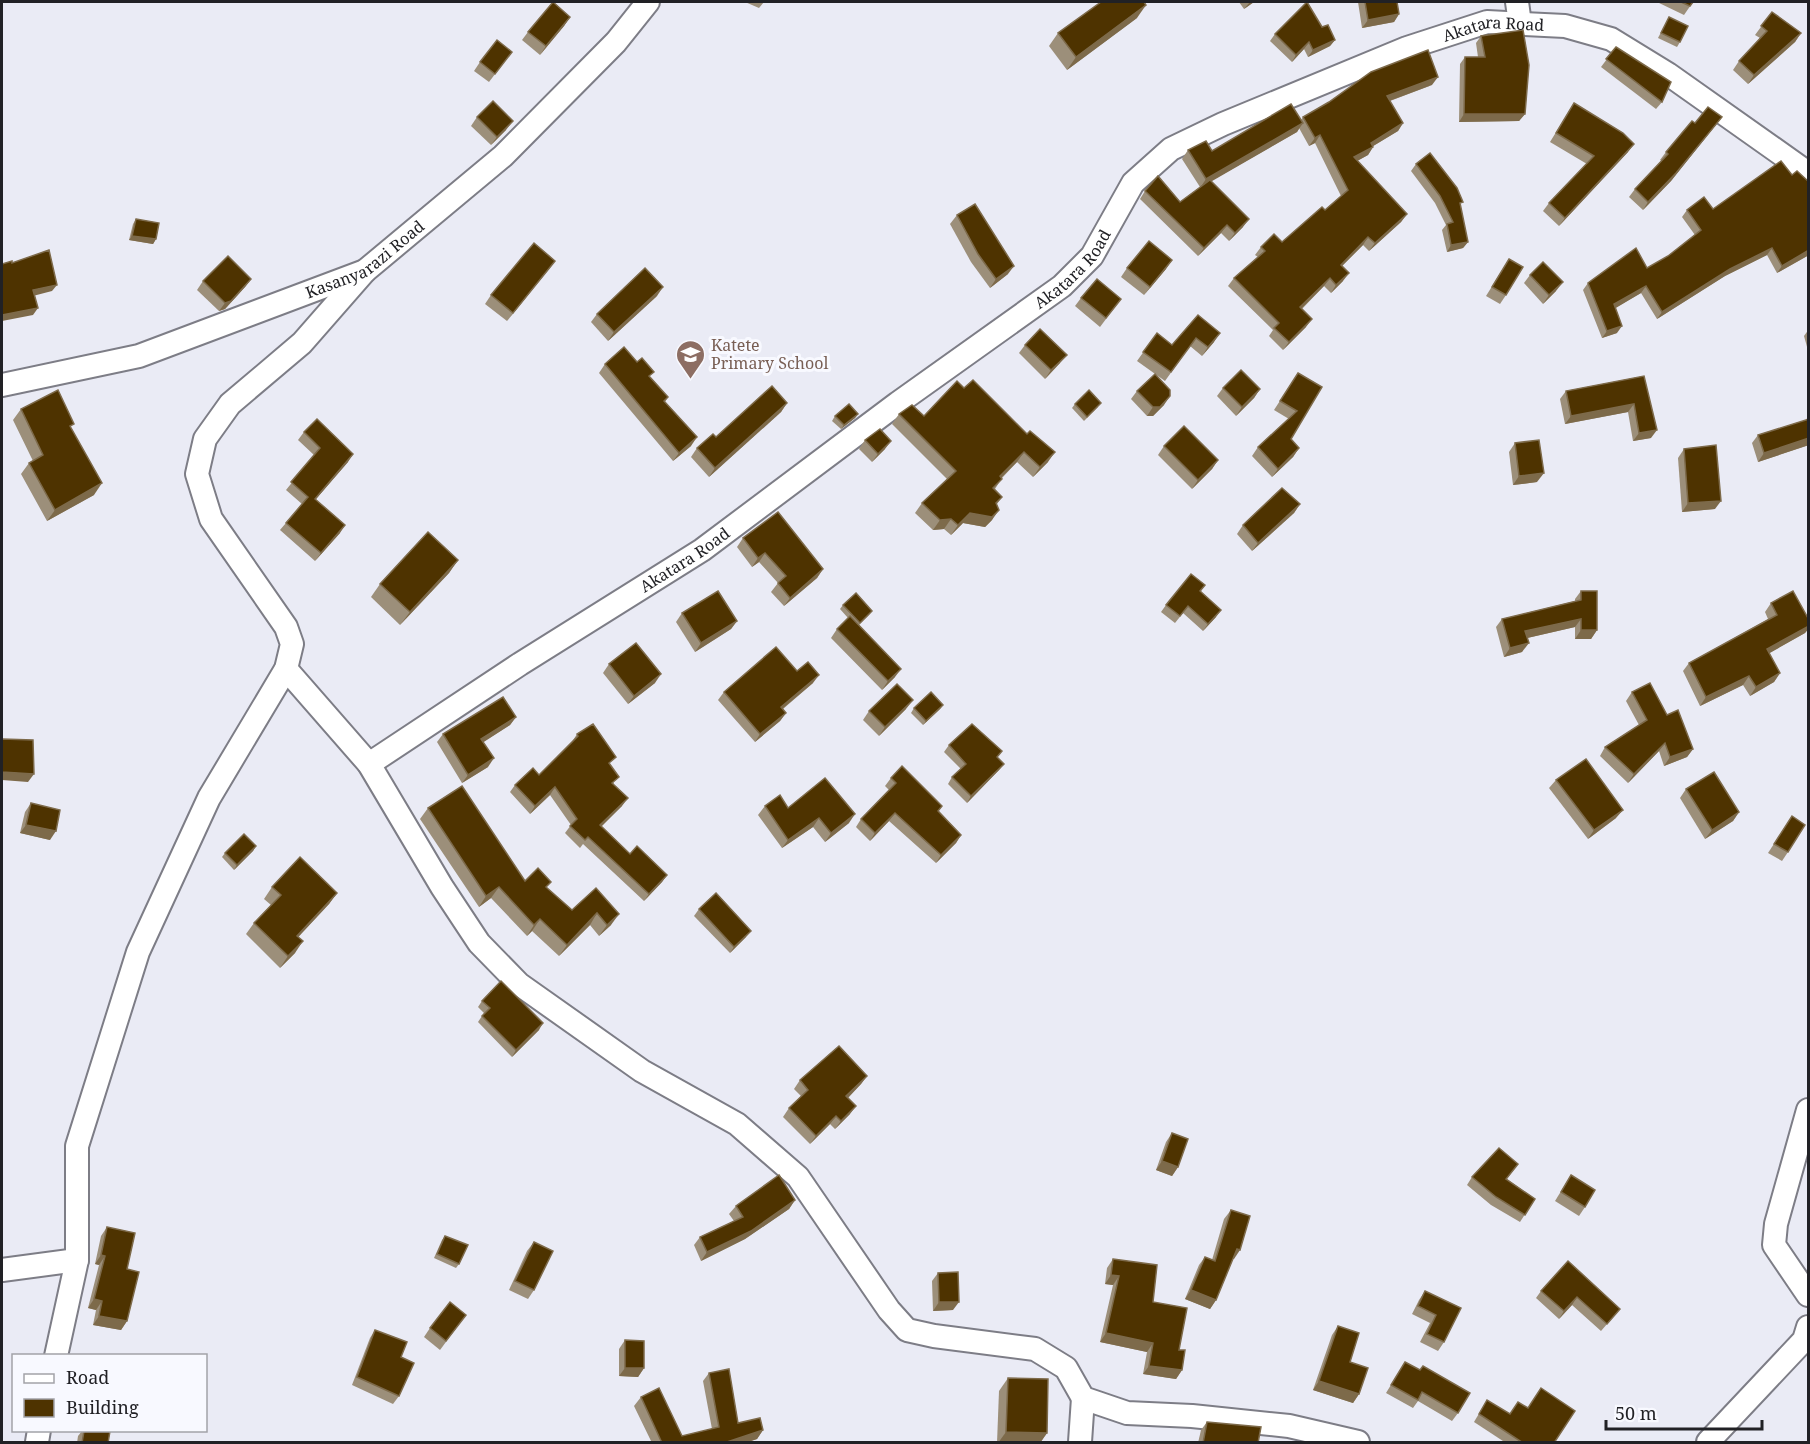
<svg xmlns="http://www.w3.org/2000/svg" width="1810" height="1444" viewBox="0 0 1810 1444" font-family="'Noto Serif',serif">
	<style>
		.lines { fill: none; stroke-linecap: round; stroke-linejoin: round }
		.minor-casing { stroke: #7d7d86; stroke-width: 26 }
		.minor { stroke: #fff; stroke-width: 22 }
		.wall { fill: #9c8f7a }
		.shaded-wall { fill: #7d6a4a }
		.building { fill: #4e3300; stroke: #7d6a4a; stroke-width: 1.5 }
		.labels { text-anchor: middle; dominant-baseline: central; stroke-width: 6; stroke-linejoin: round; paint-order: stroke }
		.street-label { font-size: 16px; fill: #212125; stroke: #f8f9ff }
		.education-label { font-size: 16px; fill: #785e54; stroke: #f8f9ff; text-anchor: start }
	</style>
	<rect width="100%" height="100%" fill="#eaebf5"/>
	<g class="lines">
		<defs>
			<g id="minor">
				<path d="M1517 2 1520 24"/>
				<path id="s1" d="M2 385 139 356 365 271 503 156 616 42 648 2"/>
				<path d="M286 669 369 764 442 887 479 943 519 984 642 1071 737 1124 798 1177 889 1310 907 1330 934 1336 1035 1349 1066 1368 1083 1398 1127 1413 1192 1416 1289 1426 1358 1442"/>
				<path id="s2" d="M369 764 520 664 702 550 898 403 1062 286 1092 256 1133 183 1171 149 1223 124 1407 48 1487 22 1565 26 1611 39 1668 74 1808 173"/>
				<path d="M1808 1110 1776 1224 1774 1245 1808 1295"/>
				<path d="M2 1270 77 1260"/>
				<path d="M56 1356 77 1260V1146L138 952 209 798 286 669 292 644 286 627 211 519 197 474 205 439 230 404 302 343 365 271"/>
				<path d="M37 1442 39 1430"/>
				<path d="M1080 1442 1083 1398"/>
				<path d="M1708 1442 1804 1340 1808 1327"/>
			</g>
		</defs>
		<use href="#minor" class="minor-casing"/>
		<use href="#minor" class="minor"/>
	</g>
	<g class="wall">
		<path d="M745 2H764L759 8Z"/>
		<path d="M1239 2H1254L1244 9Z"/>
		<path d="M1358 2H1397L1399 14 1394 22 1362 28Z"/>
		<path d="M1657 2H1693L1684 15Z"/>
		<path d="M1772 12 1801 33 1795 42 1748 84 1733 70 1739 61 1760 38 1755 35Z"/>
		<path d="M570 17 564 26 540 55 522 40 528 32Z"/>
		<path d="M1669 17 1680 42 1677 47 1658 38Z"/>
		<path d="M1137 18 1067 70 1049 46 1058 33Z"/>
		<path d="M1275 34 1335 40 1330 46 1308 57 1304 49 1292 62 1270 41Z"/>
		<path d="M1481 36 1525 114 1519 121 1459 122 1460 64 1465 57H1478L1476 43Z"/>
		<path d="M1616 47 1662 102 1656 109 1601 67Z"/>
		<path d="M512 52 489 82 474 71 480 62Z"/>
		<path d="M1432 85 1390 101 1403 123 1398 131 1373 146V147L1368 155 1357 161 1407 214 1401 222 1369 251 1363 245 1342 266 1343 281 1331 293 1324 286 1302 309 1306 327 1283 350 1269 336 1273 330 1228 286 1234 278 1258 257 1255 255 1261 247 1282 242 1325 210 1341 196 1315 143 1309 146 1299 128 1297 132 1211 181 1243 227 1229 241 1221 233 1198 256 1140 199 1145 191 1180 202 1200 187 1182 159 1188 150 1212 151 1301 120 1303 117Z"/>
		<path d="M1574 103 1628 152 1559 226 1543 211 1549 203 1587 164 1550 142Z"/>
		<path d="M477 117 506 130 491 145 471 126Z"/>
		<path d="M1722 117 1671 181 1643 210 1629 197 1635 189 1662 161 1660 160 1666 152 1695 123Z"/>
		<path d="M1416 164 1460 206 1468 242 1463 248 1447 252 1442 230 1446 225 1435 203 1411 171Z"/>
		<path d="M1792 175 1809 182V255L1777 273 1767 255 1725 276 1657 319 1641 293 1615 308 1617 333 1602 338 1583 290 1588 283 1647 268 1668 256 1695 235 1682 217 1687 210 1713 209Z"/>
		<path d="M957 215 1008 274 990 288 971 262 950 224Z"/>
		<path d="M136 219 156 239 153 244 129 240 133 224Z"/>
		<path d="M1509 259 1506 295 1500 304 1486 296Z"/>
		<path d="M555 261 507 321 485 304 491 295Z"/>
		<path d="M1127 268 1166 269 1144 295 1121 277Z"/>
		<path d="M1530 275 1556 291 1543 304 1524 283Z"/>
		<path d="M251 279 245 287 225 309 219 311 197 290 203 281Z"/>
		<path d="M657 296 608 341 591 322 597 314Z"/>
		<path d="M1081 298 1121 299 1100 327 1075 306Z"/>
		<path d="M1198 315 1214 342 1202 356 1190 346 1165 381 1137 361 1157 333 1172 345Z"/>
		<path d="M1809 329V354L1804 336Z"/>
		<path d="M1025 345 1060 363 1045 379 1019 353Z"/>
		<path d="M605 364 650 377 668 397 665 402 691 446 673 461 599 373Z"/>
		<path d="M1298 373 1322 387 1291 439 1299 448 1293 457 1272 477 1252 456 1258 447 1289 419 1274 410Z"/>
		<path d="M1644 376 1651 438 1633 441 1628 412 1565 424 1560 399 1566 391Z"/>
		<path d="M964 388 1048 462 1033 477 1017 462 1002 478 995 489 1002 497 997 504 992 520 985 527 963 523 951 535 944 529 933 530 915 513 922 503 947 479 892 424 899 414 924 416Z"/>
		<path d="M1223 388 1260 389 1254 398 1236 416 1217 396Z"/>
		<path d="M1137 391 1164 405 1153 416H1147L1131 399Z"/>
		<path d="M787 403 781 412 709 477 691 457 697 448 716 437Z"/>
		<path d="M1075 404 1098 407 1084 421 1072 408Z"/>
		<path d="M21 409 71 428 94 495 47 521 21 474 29 463 33 461 13 420Z"/>
		<path d="M858 414 855 418 841 429 832 421 835 416Z"/>
		<path d="M1809 415V445L1758 462 1752 443 1758 435 1806 420Z"/>
		<path d="M304 432 348 462 316 499 340 533 315 561 280 530 302 504 286 490 314 455 298 440Z"/>
		<path d="M865 440 885 449 872 462 859 449Z"/>
		<path d="M1515 443 1537 482 1513 485 1509 452Z"/>
		<path d="M1164 446 1218 460 1212 469 1192 489 1158 455Z"/>
		<path d="M1684 449 1715 509 1682 512 1678 458Z"/>
		<path d="M1300 504 1294 513 1252 551 1237 534 1243 525Z"/>
		<path d="M743 538 823 569 817 578 784 606 771 592 778 583 759 562 752 567 737 547Z"/>
		<path d="M458 560 449 573 400 625 371 597 380 584Z"/>
		<path d="M1205 585 1201 591 1216 617 1203 631 1183 613 1175 623 1161 612 1166 605Z"/>
		<path d="M1581 591 1597 630 1591 639H1575V627L1527 638 1522 652 1504 657 1496 627 1502 619 1575 601V599Z"/>
		<path d="M1771 603 1809 620V628L1805 633 1769 653 1780 673 1774 682 1750 696 1743 685 1700 706 1683 671 1689 663 1768 619 1765 612Z"/>
		<path d="M843 605 872 611 869 615 859 625 895 677 882 690 831 638 837 629 848 618 840 609Z"/>
		<path d="M682 613 737 621 731 629 695 652 676 622Z"/>
		<path d="M609 664 655 683 628 704 603 673Z"/>
		<path d="M797 671 813 683 783 709 786 713 780 721 755 742 718 700 724 692Z"/>
		<path d="M1632 692 1667 715 1693 749 1687 757 1664 766 1659 751 1628 783 1600 756 1605 747 1639 725 1626 701Z"/>
		<path d="M943 705 940 709 923 725 911 713 914 708Z"/>
		<path d="M906 709 879 736 863 720 869 711Z"/>
		<path d="M516 717 510 725 483 742 488 767 462 783 437 742 443 734Z"/>
		<path d="M577 734 610 765 614 785 622 806 601 826 630 854 667 875 662 882 644 901 583 844 580 848 565 833 571 825 550 795 530 814 510 792 515 785 539 775 572 743V742Z"/>
		<path d="M949 745 997 757 1004 764 999 770 967 803 948 784 952 777 961 769 944 752Z"/>
		<path d="M891 778 939 811 961 835 956 843 936 863 889 821 870 841 856 827 861 819 889 790 885 786Z"/>
		<path d="M1556 780 1616 818 1588 839 1549 788Z"/>
		<path d="M1686 789 1739 812 1733 821 1705 839 1680 798Z"/>
		<path d="M31 803 50 840 20 833 25 812Z"/>
		<path d="M765 806 788 808 849 823 825 842 813 827 782 848 758 815Z"/>
		<path d="M428 808 525 881 547 888 572 910 596 888 611 925 599 936 590 925 559 956 532 931 527 936 491 898 479 907 420 819Z"/>
		<path d="M1792 816 1788 852 1782 861 1768 853Z"/>
		<path d="M256 846 253 851 234 870 222 857 225 853Z"/>
		<path d="M272 887 337 893 329 904 298 937 295 953 280 968 246 934 254 923 271 905 264 899Z"/>
		<path d="M699 909 746 937 730 953 694 916Z"/>
		<path d="M482 1001 539 1030 512 1057 478 1022 484 1013 478 1007Z"/>
		<path d="M867 1076 861 1084 848 1098 850 1114 835 1129 830 1124 810 1144 783 1117 789 1108 801 1096 794 1089 800 1080Z"/>
		<path d="M1172 1133 1178 1167 1172 1176 1156 1170 1166 1142Z"/>
		<path d="M1518 1164 1507 1179 1535 1199 1520 1222 1491 1205 1467 1185 1472 1177Z"/>
		<path d="M1571 1175 1585 1207 1579 1216 1555 1201Z"/>
		<path d="M795 1200 789 1209 745 1239 701 1261 694 1245 700 1237 734 1221 729 1214 736 1206Z"/>
		<path d="M1231 1210 1234 1259H1233L1216 1300 1210 1309 1185 1299 1199 1265 1205 1257 1212 1260 1224 1219Z"/>
		<path d="M107 1227 127 1269V1321L121 1330 93 1325 96 1310 88 1308 99 1265 95 1264 101 1236Z"/>
		<path d="M445 1236 459 1264 456 1268 434 1258 442 1240Z"/>
		<path d="M534 1242V1290L528 1299 509 1290 527 1251Z"/>
		<path d="M1113 1259 1153 1302 1179 1350 1182 1370 1176 1379 1143 1374 1147 1352 1100 1342 1113 1285 1105 1284 1107 1268Z"/>
		<path d="M1568 1261 1620 1309 1601 1331 1572 1305 1559 1319 1536 1298 1541 1291Z"/>
		<path d="M938 1273 953 1310 933 1311 932 1281Z"/>
		<path d="M1425 1291 1461 1308 1444 1342 1438 1351 1420 1342 1430 1323 1412 1314 1419 1300Z"/>
		<path d="M466 1315 440 1350 424 1337 430 1328Z"/>
		<path d="M1338 1326 1359 1394 1353 1403 1313 1390 1332 1335Z"/>
		<path d="M375 1330 401 1357 399 1396 393 1404 352 1385 370 1338Z"/>
		<path d="M625 1340 644 1368 638 1377 619 1376V1349Z"/>
		<path d="M1405 1362 1420 1370 1423 1366 1458 1413 1452 1421 1418 1401 1413 1408 1386 1393Z"/>
		<path d="M709 1373 738 1423 763 1430 757 1439 745 1443H652L634 1406 641 1397 682 1436 712 1429 703 1381Z"/>
		<path d="M1008 1378 1047 1433 1040 1443H997L999 1391Z"/>
		<path d="M1487 1400 1554 1443H1506L1474 1422Z"/>
		<path d="M1207 1422 1258 1443H1198L1201 1430Z"/>
		<path d="M82 1431H110L108 1443H77L78 1436Z"/>
	</g>
	<g class="shaded-wall">
		<path d="M1250 2H1254L1244 9Z"/>
		<path d="M1146 5 1137 18 1067 70 1076 57Z"/>
		<path d="M1399 14 1394 22 1362 28 1368 20Z"/>
		<path d="M570 17 564 26 540 55 546 46Z"/>
		<path d="M1801 33 1795 42 1748 84 1754 75Z"/>
		<path d="M1335 40 1330 46 1308 57 1313 50Z"/>
		<path d="M1309 42 1304 49 1292 62 1296 55Z"/>
		<path d="M1438 77 1432 85 1381 104 1387 96Z"/>
		<path d="M1464 114H1525L1519 121 1459 122Z"/>
		<path d="M1722 117 1671 181 1643 210 1648 202Z"/>
		<path d="M513 121 506 130 491 145 497 137Z"/>
		<path d="M1303 123 1297 132 1200 188 1206 179Z"/>
		<path d="M1403 123 1398 131 1365 151 1371 143Z"/>
		<path d="M1320 135 1315 143 1309 146 1315 138Z"/>
		<path d="M1634 144 1628 152 1559 226 1565 218Z"/>
		<path d="M1373 147 1368 155 1348 166 1354 157Z"/>
		<path d="M1407 214 1401 222 1369 251 1375 243Z"/>
		<path d="M1249 219 1243 227 1229 241 1235 233Z"/>
		<path d="M1227 225 1221 233 1198 256 1204 248Z"/>
		<path d="M132 236 156 239 153 244 129 240Z"/>
		<path d="M1368 237 1363 245 1335 273 1341 265Z"/>
		<path d="M1468 242 1463 248 1447 252 1451 245Z"/>
		<path d="M1772 248 1767 255 1725 276 1657 319 1662 312 1730 269Z"/>
		<path d="M1809 250V255L1777 273 1782 266Z"/>
		<path d="M1172 260 1166 269 1144 295 1150 287Z"/>
		<path d="M555 261 549 269 507 321 513 313Z"/>
		<path d="M1014 266 1008 274 990 288 996 279Z"/>
		<path d="M1349 273 1343 281 1331 293 1336 285Z"/>
		<path d="M1330 278 1324 286 1295 315 1300 307Z"/>
		<path d="M251 279 245 287 225 309 219 311 225 303Z"/>
		<path d="M1563 282 1556 291 1543 304 1549 295Z"/>
		<path d="M57 285 52 291 29 297 33 290Z"/>
		<path d="M1646 286 1641 293 1609 312 1614 304Z"/>
		<path d="M663 287 657 296 608 341 614 332Z"/>
		<path d="M38 308 33 315 2 321V315Z"/>
		<path d="M1312 319 1306 327 1283 350 1289 342Z"/>
		<path d="M1622 326 1617 333 1602 338 1607 331Z"/>
		<path d="M1220 333 1214 342 1202 356 1208 347Z"/>
		<path d="M1067 355 1060 363 1045 379 1051 370Z"/>
		<path d="M1260 389 1254 398 1236 416 1242 407Z"/>
		<path d="M1170 396 1164 405 1153 416H1147L1153 407Z"/>
		<path d="M787 403 781 412 709 477 715 468Z"/>
		<path d="M1634 404 1628 412 1565 424 1571 416Z"/>
		<path d="M858 414 855 418 841 429 844 425Z"/>
		<path d="M1657 430 1651 438 1633 441 1639 433Z"/>
		<path d="M697 437 691 446 673 461 679 453Z"/>
		<path d="M1809 438V445L1758 462 1764 453Z"/>
		<path d="M891 441 885 449 872 462 878 454Z"/>
		<path d="M1299 448 1293 457 1272 477 1278 469Z"/>
		<path d="M1024 452 1017 462 993 486 1000 476Z"/>
		<path d="M1055 452 1048 462 1033 477 1040 467Z"/>
		<path d="M353 454 348 462 309 507 315 499Z"/>
		<path d="M1218 460 1212 469 1192 489 1198 480Z"/>
		<path d="M1544 473 1537 482 1513 485 1519 476Z"/>
		<path d="M102 483 94 495 47 521 55 510Z"/>
		<path d="M1721 501 1715 509 1682 512 1688 503Z"/>
		<path d="M1300 504 1294 513 1252 551 1258 543Z"/>
		<path d="M999 510 992 520 985 527 963 523 951 535 958 525 970 513Z"/>
		<path d="M951 519 944 529 933 530 940 520Z"/>
		<path d="M345 525 340 533 315 561 321 553Z"/>
		<path d="M765 553 759 562 752 567 758 558Z"/>
		<path d="M458 560 449 573 400 625 410 612Z"/>
		<path d="M823 569 817 578 784 606 790 598Z"/>
		<path d="M1221 610 1216 617 1203 631 1208 624Z"/>
		<path d="M1581 619 1575 627 1519 640 1525 631Z"/>
		<path d="M737 621 731 629 695 652 701 643Z"/>
		<path d="M1809 626V628L1805 633 1761 658 1767 649Z"/>
		<path d="M1581 630H1597L1591 639H1575Z"/>
		<path d="M1529 643 1522 652 1504 657 1510 648Z"/>
		<path d="M901 669 895 677 882 690 888 681Z"/>
		<path d="M1780 673 1774 682 1750 696 1756 687Z"/>
		<path d="M661 674 655 683 628 704 634 696Z"/>
		<path d="M819 675 813 683 775 715 781 707Z"/>
		<path d="M1749 676 1743 685 1700 706 1706 697Z"/>
		<path d="M913 700 906 709 879 736 885 727Z"/>
		<path d="M943 705 940 709 923 725 926 721Z"/>
		<path d="M786 713 780 721 755 742 760 734Z"/>
		<path d="M516 717 510 725 476 747 481 739Z"/>
		<path d="M1665 743 1659 751 1628 783 1634 774Z"/>
		<path d="M1693 749 1687 757 1664 766 1670 757Z"/>
		<path d="M494 758 488 767 462 783 468 775Z"/>
		<path d="M1004 764 999 770 967 803 971 796Z"/>
		<path d="M2 772 34 774 28 782 2 780Z"/>
		<path d="M555 787 550 795 530 814 535 806Z"/>
		<path d="M628 798 622 806 595 833 600 825Z"/>
		<path d="M1623 810 1616 818 1588 839 1594 830Z"/>
		<path d="M1739 812 1733 821 1705 839 1712 830Z"/>
		<path d="M895 813 889 821 870 841 875 833Z"/>
		<path d="M855 814 849 823 825 842 831 833Z"/>
		<path d="M819 818 813 827 782 848 788 840Z"/>
		<path d="M26 825 56 831 50 840 20 833Z"/>
		<path d="M961 835 956 843 936 863 941 855Z"/>
		<path d="M256 846 253 851 234 870 237 865Z"/>
		<path d="M667 875 662 882 644 901 649 894Z"/>
		<path d="M499 887 491 898 479 907 486 896Z"/>
		<path d="M337 893 329 904 289 947 297 936Z"/>
		<path d="M597 913 590 925 559 956 567 945Z"/>
		<path d="M619 914 611 925 599 936 607 925Z"/>
		<path d="M540 919 532 931 527 936 534 925Z"/>
		<path d="M751 931 746 937 730 953 734 947Z"/>
		<path d="M303 941 295 953 280 968 288 956Z"/>
		<path d="M543 1023 539 1030 512 1057 516 1050Z"/>
		<path d="M867 1076 861 1084 841 1105 846 1096Z"/>
		<path d="M856 1106 850 1114 835 1129 841 1121Z"/>
		<path d="M836 1116 830 1124 810 1144 816 1136Z"/>
		<path d="M1162 1161 1178 1167 1172 1176 1156 1170Z"/>
		<path d="M795 1200 789 1209 745 1239 701 1261 707 1252Z"/>
		<path d="M1237 1249 1240 1250 1234 1259 1230 1258Z"/>
		<path d="M101 1255 105 1256 99 1265 95 1264Z"/>
		<path d="M1111 1275 1119 1276 1113 1285 1105 1284Z"/>
		<path d="M1191 1290 1216 1300 1210 1309 1185 1299Z"/>
		<path d="M1577 1297 1572 1305 1559 1319 1564 1311Z"/>
		<path d="M94 1299 102 1301 96 1310 88 1308Z"/>
		<path d="M939 1302H959L953 1310 933 1311Z"/>
		<path d="M99 1316 127 1321 121 1330 93 1325Z"/>
		<path d="M1106 1333 1153 1343 1147 1352 1100 1342Z"/>
		<path d="M1149 1366 1182 1370 1176 1379 1143 1374Z"/>
		<path d="M625 1368H644L638 1377 619 1376Z"/>
		<path d="M1319 1381 1359 1394 1353 1403 1313 1390Z"/>
		<path d="M763 1430 757 1439 745 1443H724Z"/>
		<path d="M1006 1432 1047 1433 1040 1443H998Z"/>
	</g>
	<g class="building">
		<path d="M553 2 570 17 546 46 528 32Z"/>
		<path d="M1101 2H1144L1146 5 1076 57 1058 33Z"/>
		<path d="M1307 2 1322 27 1328 25 1335 40 1313 50 1309 42 1296 55 1275 34Z"/>
		<path d="M1365 2H1397L1399 14 1368 20Z"/>
		<path d="M1681 2H1693L1690 6Z"/>
		<path d="M1772 12 1801 33 1754 75 1739 61 1767 31 1761 26Z"/>
		<path d="M1669 17 1688 26 1680 42 1661 33Z"/>
		<path d="M1523 30 1529 65 1525 114H1464L1465 57H1485L1481 36Z"/>
		<path d="M497 40 512 52 495 74 480 62Z"/>
		<path d="M1616 47 1671 82 1662 102 1606 59Z"/>
		<path d="M1428 50 1438 77 1387 96 1403 123 1371 143 1373 147 1354 157 1407 214 1375 243 1368 237 1341 265 1349 273 1336 285 1330 278 1300 307 1312 319 1289 342 1274 328 1279 323 1234 278 1265 251 1261 247 1274 234 1282 242 1322 207 1325 210 1348 190 1320 135 1315 138 1303 117 1329 102 1371 72Z"/>
		<path d="M493 101 513 121 497 137 477 117Z"/>
		<path d="M1574 103 1623 133 1634 144 1565 218 1549 203 1594 156 1556 133Z"/>
		<path d="M1291 104 1303 123 1206 179 1188 150 1206 141 1212 151Z"/>
		<path d="M1708 107 1722 117 1676 173 1648 202 1635 189 1668 154 1666 152 1692 121 1695 123Z"/>
		<path d="M1430 153 1457 188 1463 202 1460 203 1468 242 1451 245 1447 224 1453 222 1440 196 1416 164Z"/>
		<path d="M1781 161 1792 175 1797 171 1809 182V250L1782 266 1772 248 1730 269 1662 312 1646 286 1614 304 1622 326 1607 331 1588 283 1636 248 1647 268 1668 256 1701 230 1687 210 1704 197 1713 209Z"/>
		<path d="M1158 176 1180 202 1210 180 1249 219 1235 233 1227 225 1204 248 1145 191Z"/>
		<path d="M975 204 1014 266 996 279 978 254 957 215Z"/>
		<path d="M136 219 159 223 156 239 132 236Z"/>
		<path d="M1149 241 1172 260 1150 287 1127 268Z"/>
		<path d="M534 243 555 261 513 313 491 295Z"/>
		<path d="M49 250 57 285 33 290 38 308 2 315V264L12 261V263Z"/>
		<path d="M228 256 251 279 231 301 225 303 203 281Z"/>
		<path d="M1509 259 1523 267 1506 295 1492 287Z"/>
		<path d="M1543 262 1563 282 1549 295 1530 275Z"/>
		<path d="M645 268 663 287 614 332 597 314Z"/>
		<path d="M1097 279 1121 299 1106 318 1081 298Z"/>
		<path d="M1198 315 1220 333 1208 347 1196 338 1171 372 1143 352 1157 333 1172 345Z"/>
		<path d="M1040 329 1067 355 1051 370 1025 345Z"/>
		<path d="M624 347 637 362 642 358 654 372 649 376 668 397 664 401 697 437 679 453 605 364Z"/>
		<path d="M1241 370 1260 389 1242 407 1223 388Z"/>
		<path d="M1298 373 1322 387 1291 439 1299 448 1278 469 1258 447 1297 411 1280 401Z"/>
		<path d="M1155 374 1170 390V396L1160 407H1153L1137 391Z"/>
		<path d="M1644 376 1657 430 1639 433 1634 404 1571 416 1566 391Z"/>
		<path d="M973 380 1027 434 1030 431 1055 452 1040 467 1024 452 1000 476 1002 479 993 488 1002 497 996 503 999 510 992 517 970 513 958 525 951 519 940 520 922 503 956 471 899 414 912 405 924 416 957 381 964 388Z"/>
		<path d="M772 386 787 403 715 468 697 448 713 434 716 437Z"/>
		<path d="M58 390 74 424 70 426 102 483 55 510 29 463 43 455 21 409Z"/>
		<path d="M1089 390 1101 403 1087 417 1075 404Z"/>
		<path d="M849 404 858 414 844 425 835 416Z"/>
		<path d="M317 419 353 454 315 499 345 525 321 553 286 523 308 497 291 482 320 448 304 432Z"/>
		<path d="M1809 419V438L1764 453 1758 435Z"/>
		<path d="M1184 426 1218 460 1198 480 1164 446Z"/>
		<path d="M880 429 891 441 878 454 865 440Z"/>
		<path d="M1539 440 1544 473 1519 476 1515 443Z"/>
		<path d="M1716 445 1721 501 1688 503 1684 449Z"/>
		<path d="M1282 488 1300 504 1258 543 1243 525Z"/>
		<path d="M778 512 823 569 790 598 778 583 786 576 765 553 758 558 743 538Z"/>
		<path d="M428 532 458 560 410 612 380 584Z"/>
		<path d="M1191 574 1205 585 1200 591 1221 610 1208 624 1188 606 1180 616 1166 605Z"/>
		<path d="M718 591 737 621 701 643 682 613Z"/>
		<path d="M1581 591H1597V630H1581V619L1525 631 1529 643 1510 648 1502 619 1581 600Z"/>
		<path d="M1793 591 1809 620V626L1767 649 1780 673 1756 687 1749 676 1706 697 1689 663 1777 615 1771 603Z"/>
		<path d="M856 593 872 611 860 623 843 605Z"/>
		<path d="M850 616 901 669 888 681 837 629Z"/>
		<path d="M636 643 661 674 634 696 609 664Z"/>
		<path d="M776 647 797 671 808 662 819 675 781 707 786 713 760 734 724 692Z"/>
		<path d="M1650 683 1667 715 1678 710 1693 749 1670 757 1665 743 1634 774 1605 747 1647 720 1632 692Z"/>
		<path d="M897 684 913 700 885 727 869 711Z"/>
		<path d="M931 692 943 705 926 721 914 708Z"/>
		<path d="M503 697 516 717 481 739 494 758 468 775 443 734Z"/>
		<path d="M593 724 616 757 609 763 619 777 612 783 628 798 600 825 630 854 637 846 667 875 649 894 588 837 585 840 570 826 577 819 555 787 535 806 515 785 533 768 539 775 578 736 577 734Z"/>
		<path d="M972 724 1002 751 997 757 1004 764 971 796 952 777 966 764 949 745Z"/>
		<path d="M2 739 33 740 34 774 2 772Z"/>
		<path d="M1586 759 1623 810 1594 830 1556 780Z"/>
		<path d="M902 766 942 806 938 811 961 835 941 855 895 813 875 833 861 819 896 783 891 778Z"/>
		<path d="M1714 772 1739 812 1712 830 1686 789Z"/>
		<path d="M825 778 855 814 831 833 819 818 788 840 765 806 780 795 788 808Z"/>
		<path d="M462 786 525 881 538 868 551 882 546 887 572 910 596 888 619 914 607 925 597 913 567 945 540 919 534 925 499 887 486 896 428 808Z"/>
		<path d="M31 803 60 810 56 831 26 825Z"/>
		<path d="M1792 816 1805 825 1788 852 1774 844Z"/>
		<path d="M244 834 256 846 237 865 225 853Z"/>
		<path d="M300 857 337 893 297 936 303 941 288 956 254 923 281 895 272 887Z"/>
		<path d="M716 893 751 931 734 947 699 909Z"/>
		<path d="M501 981 543 1023 516 1050 482 1016 490 1008 482 1001Z"/>
		<path d="M839 1046 867 1076 846 1096 856 1106 841 1121 836 1116 816 1136 789 1108 808 1090 800 1080Z"/>
		<path d="M1172 1133 1188 1139 1178 1167 1162 1161Z"/>
		<path d="M1499 1148 1518 1164 1506 1179 1535 1199 1525 1215 1496 1197 1472 1177Z"/>
		<path d="M779 1175 795 1200 751 1231 707 1252 700 1237 743 1217 736 1206Z"/>
		<path d="M1571 1175 1595 1190 1585 1207 1561 1192Z"/>
		<path d="M1231 1210 1250 1216 1240 1250 1237 1249 1216 1300 1191 1290 1205 1257 1215 1261Z"/>
		<path d="M107 1227 135 1233 127 1269 139 1272 127 1321 99 1316 102 1301 94 1299 105 1256 101 1255Z"/>
		<path d="M445 1236 468 1245 459 1264 437 1254Z"/>
		<path d="M534 1242 553 1251 534 1290 515 1281Z"/>
		<path d="M1113 1259 1157 1265 1153 1302 1187 1308 1179 1350H1185L1182 1370 1149 1366 1153 1343 1106 1333 1119 1276 1111 1275Z"/>
		<path d="M1568 1261 1620 1309 1607 1324 1577 1297 1564 1311 1541 1291Z"/>
		<path d="M958 1272 959 1302H939L938 1273Z"/>
		<path d="M1425 1291 1461 1308 1444 1342 1427 1334 1436 1315 1418 1306Z"/>
		<path d="M450 1302 466 1315 446 1341 430 1328Z"/>
		<path d="M1338 1326 1359 1333 1350 1362 1368 1368 1359 1394 1319 1381Z"/>
		<path d="M375 1330 407 1342 401 1357 414 1363 399 1396 357 1377Z"/>
		<path d="M625 1340 644 1341V1368H625Z"/>
		<path d="M1405 1362 1420 1370 1423 1366 1470 1393 1458 1413 1422 1392 1418 1400 1391 1385Z"/>
		<path d="M729 1369 738 1423 760 1418 763 1430 724 1443H662L641 1397 659 1388 682 1436 719 1427 709 1373Z"/>
		<path d="M1008 1378 1048 1379 1047 1433 1006 1432Z"/>
		<path d="M1541 1388 1575 1411 1554 1443H1523L1479 1414 1487 1400 1510 1414 1518 1402 1528 1408Z"/>
		<path d="M1207 1422 1261 1427 1258 1443H1203Z"/>
		<path d="M84 1431H110L108 1443H82Z"/>
	</g>
	<defs>
		<symbol id="school-pin" viewBox="-11 -11 22 30"><path d="M0 17L-7.5 6A9.5 9.5 0 1 1 7.5 6Z" fill="#8d6e63" stroke="#f8f9ff"/><path d="M0-5L7-2L0 1L-7-2ZM-4 1L0 2.5L4 1V4Q0 6-4 4Z" fill="#fff"/></symbol>
	</defs>
	<g fill-rule="evenodd">
		<use href="#school-pin" x="674" y="338" width="33" height="45"/>
	</g>
	<g class="labels">
		<g class="street-label">
			<text stroke="none"><textPath href="#s2" startOffset="1366">Akatara Road</textPath></text>
			<text stroke="none"><textPath href="#s1" startOffset="387">Kasanyarazi Road</textPath></text>
			<text stroke="none"><textPath href="#s2" startOffset="862">Akatara Road</textPath></text>
			<text stroke="none"><textPath href="#s2" startOffset="376">Akatara Road</textPath></text>
		</g>
		<g class="education-label">
			<text x="711" y="345">Katete<tspan x="711" dy="18">Primary School</tspan></text>
		</g>
	</g>
	<rect width="1810" height="1444" fill="none" stroke="#212125" stroke-width="6"/>
	<rect x="12" y="1354" width="195" height="78" fill="#f8f9ff" stroke="#a2a3a8" stroke-width="1.5"/>
	<rect x="24" y="1374" width="30" height="9" fill="#ffffff" stroke="#a2a3a8" stroke-width="1.5"/>
	<text x="66" y="1384" font-size="18" fill="#212125">Road</text>
	<rect x="24" y="1399" width="30" height="18" fill="#4e3300" stroke="#a2a3a8" stroke-width="1.5"/>
	<text x="66" y="1414" font-size="18" fill="#212125">Building</text>
	<path d="M1606 1420v9h156v-9" fill="none" stroke="#212125" stroke-width="3"/>
	<text x="1615" y="1420" font-size="18" fill="#212125" stroke="#f8f9ff" stroke-width="4.5" paint-order="stroke">50 m</text>
</svg>
